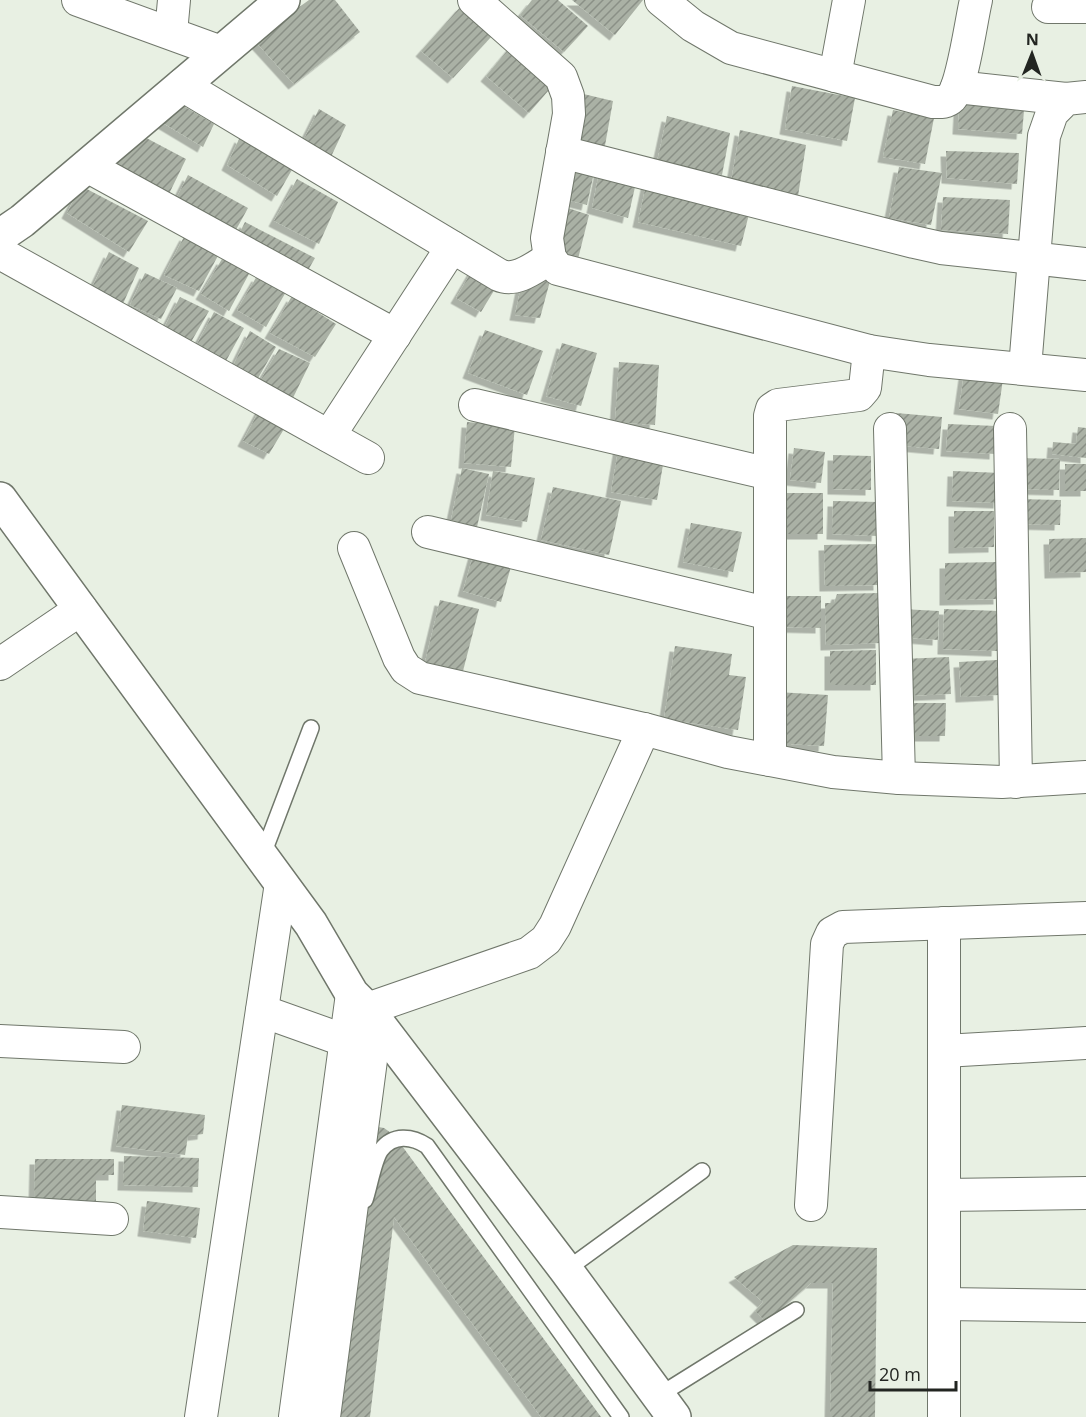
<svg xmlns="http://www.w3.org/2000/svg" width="1086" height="1417" viewBox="0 0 1086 1417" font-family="'Open Sans',sans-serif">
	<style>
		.building { fill: url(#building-hatch); filter: url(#shadow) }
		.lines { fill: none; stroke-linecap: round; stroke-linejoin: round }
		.service-casing { stroke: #70776b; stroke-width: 18 }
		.minor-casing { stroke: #70776b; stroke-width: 34 }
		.tertiary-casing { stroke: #70776b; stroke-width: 36 }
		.service { stroke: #fff; stroke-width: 15 }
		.minor { stroke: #fff; stroke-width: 32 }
		.tertiary { stroke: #fff; stroke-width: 33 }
	</style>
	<defs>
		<pattern id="building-hatch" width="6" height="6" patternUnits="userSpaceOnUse" patternTransform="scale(1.5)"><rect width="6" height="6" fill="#aab1a5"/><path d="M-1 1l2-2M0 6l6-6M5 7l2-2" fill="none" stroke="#8a9086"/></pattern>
		<filter id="shadow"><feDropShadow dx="-5.5" dy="5.5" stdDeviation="0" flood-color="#0004"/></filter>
	</defs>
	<rect width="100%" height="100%" fill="#e8f0e3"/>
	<g class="building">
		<path d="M309 0H335L360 32 294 84 254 40Z"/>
		<path d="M532 0H558L588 26 564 52 520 15Z"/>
		<path d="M572 0H643L615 35Z"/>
		<path d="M462 5 492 36 453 78 421 51Z"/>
		<path d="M512 45 555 83 529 113 486 76Z"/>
		<path d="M792 86 855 98 847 141 785 129Z"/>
		<path d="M575 92 613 101 604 151 568 141Z"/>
		<path d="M960 93 1025 99 1022 134 958 129Z"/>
		<path d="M175 101 214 124 203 147 163 123Z"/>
		<path d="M319 109 346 125 329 161 301 145Z"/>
		<path d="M893 110 934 118 925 164 883 157Z"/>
		<path d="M667 116 730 133 722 175 657 162Z"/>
		<path d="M740 130 806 145 798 196 731 182Z"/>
		<path d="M135 132 186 159 166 200 100 163Z"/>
		<path d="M240 137 293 168 277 196 227 165Z"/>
		<path d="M946 151 1019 153 1017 184 947 178Z"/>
		<path d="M565 160 595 168 587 205 559 198Z"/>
		<path d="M899 167 942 173 931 225 889 218Z"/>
		<path d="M600 168 637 178 628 218 592 208Z"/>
		<path d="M188 175 248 208 232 237 172 207Z"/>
		<path d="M297 179 338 202 319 244 274 221Z"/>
		<path d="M647 180 751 206 741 246 638 222Z"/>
		<path d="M81 186 148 221 129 252 67 213Z"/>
		<path d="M943 197 1010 200 1008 234 941 230Z"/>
		<path d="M565 207 589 215 578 259 556 254Z"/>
		<path d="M245 222 315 258 303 279 236 240Z"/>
		<path d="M185 235 220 252 199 291 164 275Z"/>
		<path d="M109 252 139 268 122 306 90 292Z"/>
		<path d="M222 259 250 272 229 311 201 294Z"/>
		<path d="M473 269 498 284 481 312 456 298Z"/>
		<path d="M145 273 177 288 161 319 130 305Z"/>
		<path d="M257 276 287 290 266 327 237 310Z"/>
		<path d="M523 277 550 281 540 318 515 315Z"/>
		<path d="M292 296 336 324 315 357 270 333Z"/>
		<path d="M180 297 209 311 187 349 161 334Z"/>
		<path d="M214 312 244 328 226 361 197 344Z"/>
		<path d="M485 330 543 351 527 395 468 373Z"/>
		<path d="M250 331 276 347 257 380 233 366Z"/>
		<path d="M562 343 597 353 581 406 546 396Z"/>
		<path d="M279 349 310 363 290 404 257 386Z"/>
		<path d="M619 362 659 365 655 425 615 422Z"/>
		<path d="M964 374 1003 379 998 414 959 409Z"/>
		<path d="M261 407 287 424 269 454 243 441Z"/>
		<path d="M896 413 942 417 939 449 893 445Z"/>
		<path d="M467 422 515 426 511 467 464 463Z"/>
		<path d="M948 424 996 426 995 454 946 451Z"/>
		<path d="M1078 427 1086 428V458L1052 454 1053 442 1076 444Z"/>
		<path d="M619 445 665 453 657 500 611 492Z"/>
		<path d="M794 448 825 452 821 483 790 480Z"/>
		<path d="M833 455 871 456V490L833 489Z"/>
		<path d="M1016 458 1060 459 1059 490 1016 489Z"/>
		<rect x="1065" y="464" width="21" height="27"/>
		<path d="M462 468 489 474 477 527 451 520Z"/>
		<path d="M493 471 535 478 527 522 486 515Z"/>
		<path d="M953 471 1001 473 999 503 952 501Z"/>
		<path d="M553 487 621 501 609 555 541 540Z"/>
		<rect x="774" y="493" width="49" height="41"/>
		<path d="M1017 499 1061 500 1060 525 1016 524Z"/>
		<path d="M833 501 879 502 877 536 832 534Z"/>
		<path d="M954 511H994V547L954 548Z"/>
		<path d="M691 523 742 532 733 572 683 562Z"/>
		<path d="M1086 538V572L1050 573 1049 539Z"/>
		<path d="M878 544 879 585 825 586 824 545Z"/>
		<path d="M474 552 512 563 501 602 463 591Z"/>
		<path d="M998 562 999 599 945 600V563Z"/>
		<path d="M880 593 881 643 826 645 825 603H834L837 594Z"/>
		<path d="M780 596H821V628L780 627Z"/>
		<path d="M440 600 479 609 463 671 425 662Z"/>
		<path d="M902 609 939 611 938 640 900 637Z"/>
		<path d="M944 609 999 611 997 651 943 649Z"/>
		<path d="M675 646 732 654 729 675 746 677 738 730 664 719Z"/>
		<path d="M876 650V685H830V651Z"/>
		<path d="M949 657 951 694 903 696 902 659Z"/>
		<path d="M997 660 999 695 961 697 959 662Z"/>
		<path d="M777 692 828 695 824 746 774 743Z"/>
		<path d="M907 703H946L945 736H907Z"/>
		<path d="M122 1105 205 1115 203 1134 188 1136 185 1155 116 1146Z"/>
		<path d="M373 1126 384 1128 394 1135 601 1417H541L394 1217 370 1417H319Z"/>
		<path d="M124 1156 199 1158 198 1187 123 1185Z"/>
		<path d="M35 1159H114V1175H96V1201H34Z"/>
		<path d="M147 1201 200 1208 196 1238 143 1231Z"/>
		<path d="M793 1245 877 1248 875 1417H830L833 1283H811L766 1322 755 1311 763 1302 734 1277Z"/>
	</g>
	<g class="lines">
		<defs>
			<g id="service">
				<path d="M262 857 311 728"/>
				<path d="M365 1200C369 1189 374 1159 381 1150 393 1134 412 1136 427 1146L621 1417"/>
				<path d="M566 1270 702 1171"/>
				<path d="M658 1396 796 1310"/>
			</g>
			<g id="minor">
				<path d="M78 0 221 52"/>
				<path d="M474 0 561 77 568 96 569 114 547 238 550 258 558 269 869 351 929 360 1086 375"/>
				<path d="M661 0 693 26 731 48 933 102C939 102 946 103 951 98 963 84 971 21 976 0"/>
				<path d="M1048 7H1086"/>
				<path d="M171 33 174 0"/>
				<path d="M835 76 849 0"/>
				<path d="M182 85 499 275C516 283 535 267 550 258"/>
				<path d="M957 87 1066 99"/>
				<path d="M562 152 914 242 941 248 1086 264"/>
				<path d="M87 166 395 335"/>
				<path d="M0 253 368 458"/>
				<path d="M1025 368 1044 136 1052 113 1066 99 1086 97"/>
				<path d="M475 405 770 474"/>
				<path d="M890 429 899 778"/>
				<path d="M1010 429 1016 782"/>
				<path d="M329 436 452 247"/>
				<path d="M428 532 770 614"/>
				<path d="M354 548 399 658 406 669 420 678 644 729 728 752 833 772 899 778 1002 782 1086 777"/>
				<path d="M0 664 81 609"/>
				<path d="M770 760V416L772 409 778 405 859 395 865 388 869 351"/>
				<path d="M944 923V1417"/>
				<path d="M367 1009 529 953 546 940 555 926 644 729"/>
				<path d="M262 1011 346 1041"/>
				<path d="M0 1041 124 1047"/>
				<path d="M944 1051 1086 1043"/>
				<path d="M944 1195 1086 1193"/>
				<path d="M811 1205 827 944 832 933 843 927 1086 918"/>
				<path d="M0 1212 112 1219"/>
				<path d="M944 1304 1086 1306"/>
				<path d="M201 1417 281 883"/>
				<path d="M295 1417 352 994"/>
				<path d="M324 1417 376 1022"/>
			</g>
			<g id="tertiary">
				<path d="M0 236 22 221 283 0"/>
				<path d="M0 499 311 924 352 994 367 1009 566 1270 674 1417"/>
			</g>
		</defs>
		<use href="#service" class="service-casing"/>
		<use href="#minor" class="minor-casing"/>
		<use href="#tertiary" class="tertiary-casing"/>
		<use href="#service" class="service"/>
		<use href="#minor" class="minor"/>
		<use href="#tertiary" class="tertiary"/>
	</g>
	<g transform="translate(1032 54) rotate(1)" stroke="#e8f0e3" stroke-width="4.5" paint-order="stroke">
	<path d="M0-4.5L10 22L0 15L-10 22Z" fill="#222521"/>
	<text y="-9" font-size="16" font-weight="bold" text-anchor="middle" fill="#222521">N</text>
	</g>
	<path d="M870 1381v9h86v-9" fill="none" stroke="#222521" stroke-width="3"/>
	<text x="879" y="1381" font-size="18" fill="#222521" stroke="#e8f0e3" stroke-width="4.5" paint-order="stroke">20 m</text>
</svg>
